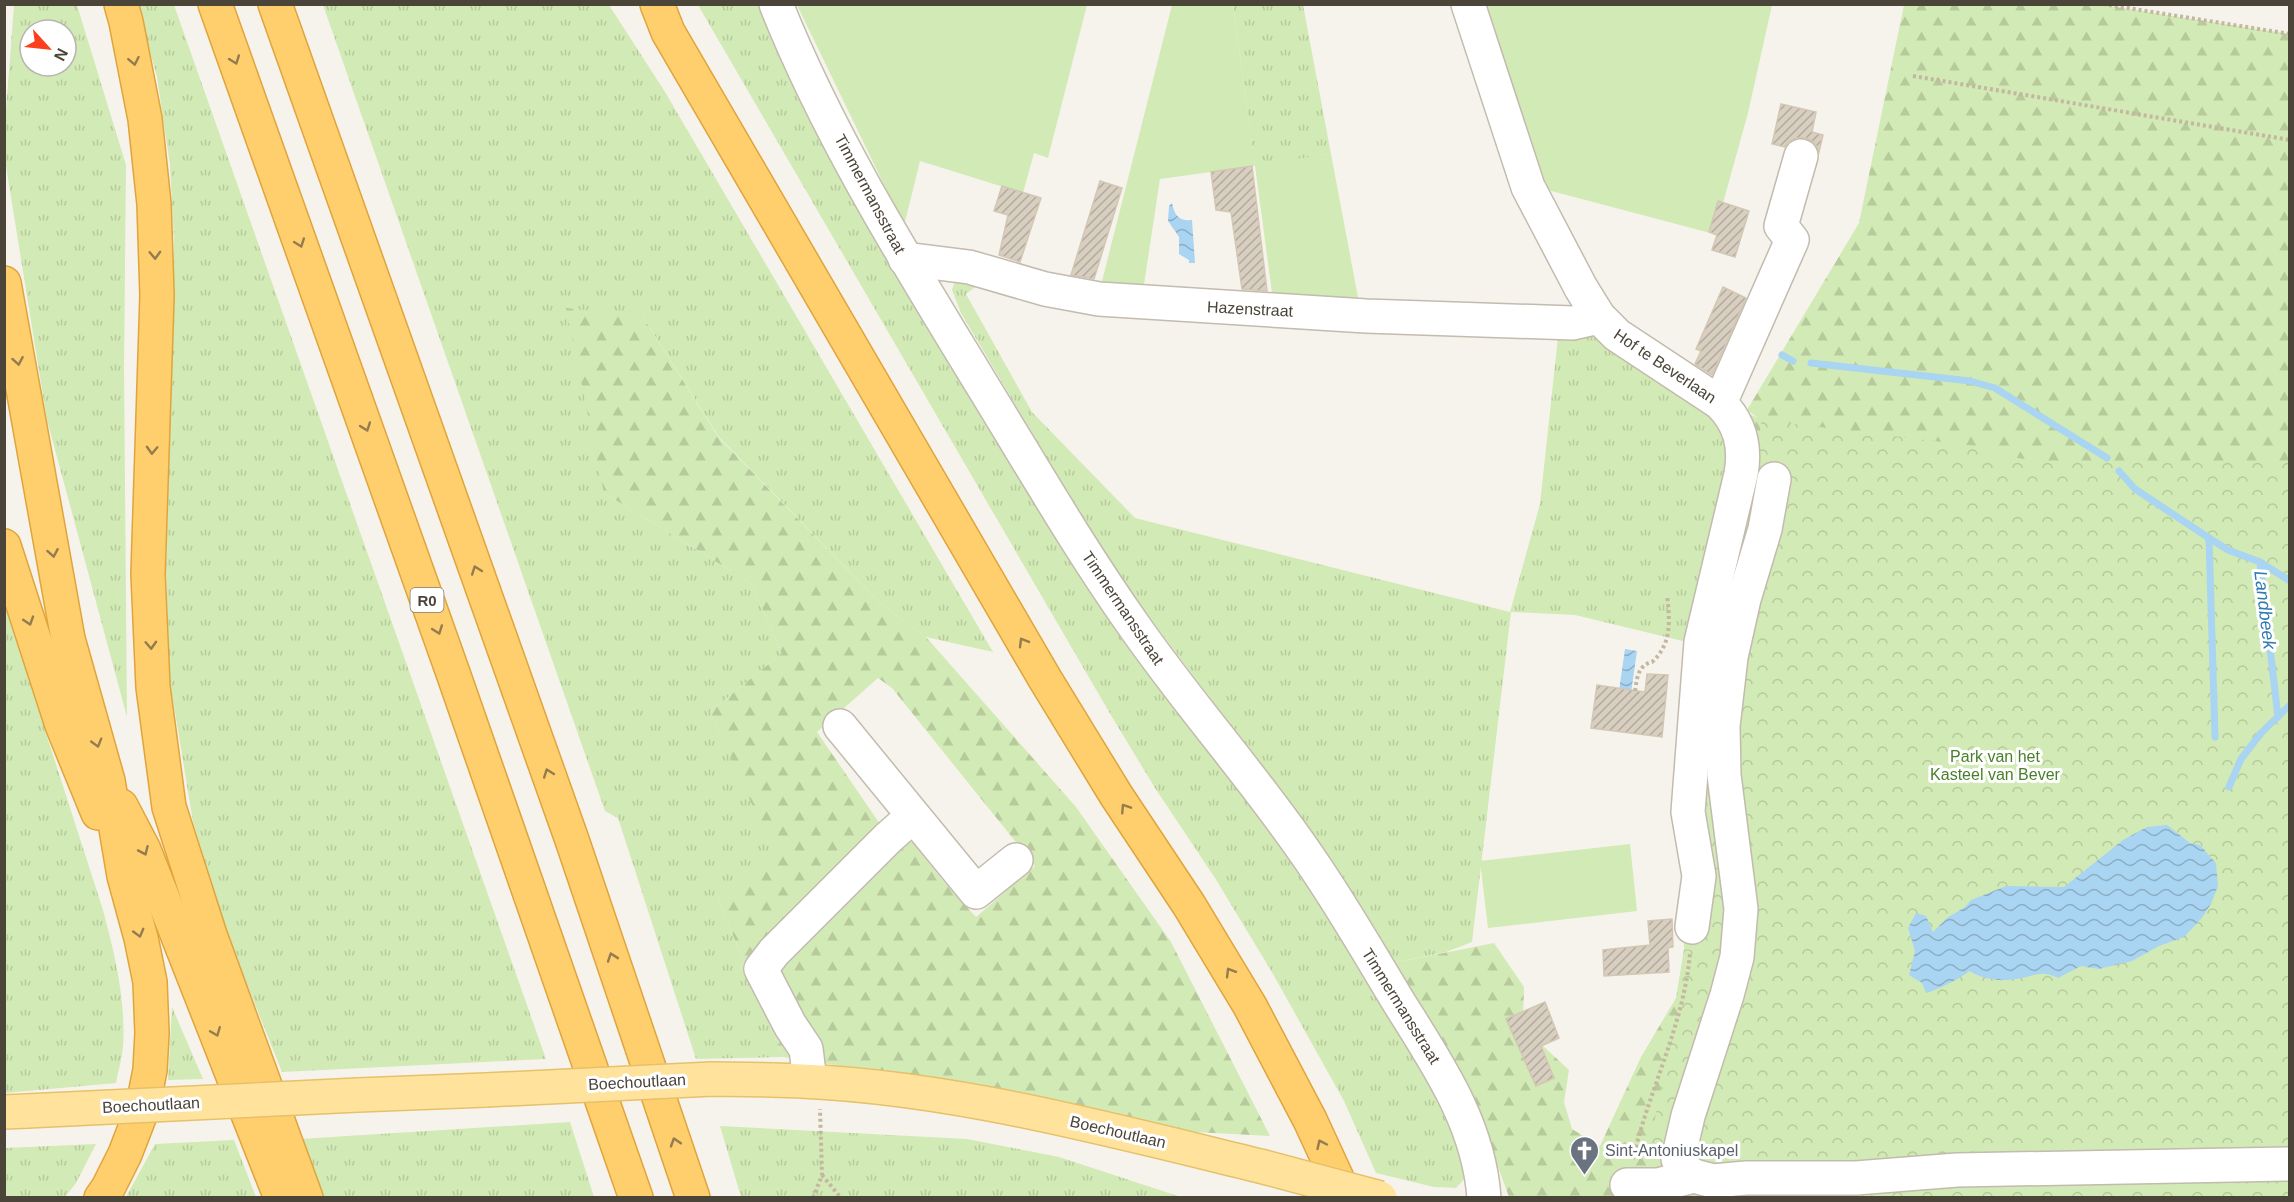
<svg xmlns="http://www.w3.org/2000/svg" width="2294" height="1202" viewBox="0 0 2294 1202" font-family="Helvetica,sans-serif">
	<style>
		.grass { fill: url(#grass-tufts); fill-rule: evenodd }
		.forest { fill: url(#forest-firs); fill-rule: evenodd }
		.park { fill: url(#park-crowns) }
		.garden { fill: #d2eab5 }
		.water { fill: url(#water-waves) }
		.lines { fill: none; stroke-linecap: round; stroke-linejoin: round }
		.stream { stroke: #a9d4f2; stroke-width: 7 }
		.building { fill: url(#building-hatch); stroke: #d3c7b4; stroke-width: 1.5 }
		.minor-casing { stroke: #c2bbae; stroke-width: 36 }
		.major-casing { stroke: #e6c16a; stroke-width: 36 }
		.highway-casing { stroke: #e0a43c; stroke-width: 36 }
		.path { stroke: #c4b79f; stroke-width: 4; stroke-dasharray: 3 3; stroke-linecap: butt }
		.minor { stroke: #fff; stroke-width: 33 }
		.major { stroke: #ffe39c; stroke-width: 33 }
		.highway { stroke: #ffcf6e; stroke-width: 33 }
		.major-bridge-casing { stroke: #e6c16a; stroke-width: 36; stroke-linecap: butt }
		.major-bridge { stroke: #ffe39c; stroke-width: 33 }
		.oneway { stroke: #937c4e }
		.labels { text-anchor: middle; dominant-baseline: central; stroke-width: 6; stroke-linejoin: round; paint-order: stroke }
		.shield { fill: #fff; stroke: #817c74; stroke-width: 1.5 }
		.shield-label { font-size: 15px; font-weight: bold; fill: #4b4439 }
		.street-label { font-size: 16px; fill: #4b4439; stroke: #fff }
		.park-label { font-size: 16px; fill: #4a7f2a; stroke: #fff }
		.worship-label { font-size: 16px; fill: #5b616d; stroke: #fff; text-anchor: start }
		.water-label { font-size: 18px; font-style: italic; fill: #2e7ab2; stroke: #fff }
	</style>
	<defs>
		<pattern id="grass-tufts" width="24" height="20" patternUnits="userSpaceOnUse" patternTransform="scale(1.5)"><rect width="24" height="20" fill="#d2eab5"/><path d="M3 7l-1-3M5 7V3M7 7l1-3M15 17l-1-3M17 17v-4M19 17l1-3" fill="none" stroke="#b6ca9c"/></pattern>
		<pattern id="forest-firs" width="22" height="20" patternUnits="userSpaceOnUse" patternTransform="scale(1.5)"><rect width="22" height="20" fill="#d2eab5"/><path d="M5 1l3.5 6h-7zM16 11l3.5 6h-7z" fill="#b6ca9c"/></pattern>
		<pattern id="park-crowns" width="20" height="18" patternUnits="userSpaceOnUse" patternTransform="scale(1.5)"><rect width="20" height="18" fill="#d2eab5"/><path d="M2 6a3 3 0 1 1 6 0M12 15a3 3 0 1 1 6 0" fill="none" stroke="#b6ca9c"/></pattern>
		<pattern id="water-waves" width="16" height="10" patternUnits="userSpaceOnUse" patternTransform="scale(1.5)"><rect width="16" height="10" fill="#a9d4f2"/><path d="M0 5q4-4 8 0t8 0" fill="none" stroke="#8caec5"/></pattern>
		<pattern id="building-hatch" width="6" height="6" patternUnits="userSpaceOnUse" patternTransform="scale(1.5)"><rect width="6" height="6" fill="#d8cfc1"/><path d="M-1 1l2-2M0 6l6-6M5 7l2-2" fill="none" stroke="#b1aa9e"/></pattern>
	</defs>
	<rect width="100%" height="100%" fill="#f6f3ec"/>
	<g class="grass">
		<path d="M14 5H77L126 165 124 369 127 717 47 420 5 160V123ZM30 30H66V66H30Z"/>
		<path d="M137 5H174L546 1059 282 1072 231 944 193 822 170 681 166 569 174 240 170 165 157 77Z"/>
		<path d="M323 5H609L665 92 993 652 926 637 881 604 719 437 643 317 604 493 751 583 782 653 710 712 776 855 718 899 783 1057 696 1059 618 818 605 811Z"/>
		<path d="M698 5H762L1295 859 1461 1134 1465 1178 1456 1188 1434 1187 1376 1173 1344 1101 1273 974 1215 878 1155 788 1112 717Z"/>
		<path d="M1233 5H1303L1331 154 1255 166Z"/>
		<path d="M955 281H983L966 294 1032 412 1135 518 1510 612 1540 504 1558 337 1591 336 1604 340 1729 430 1735 447 1691 643 1575 615 1511 612 1472 942 1446 952 1393 963 1298 815 1111 566 961 313 952 290Z"/>
		<path d="M4 603 103 910C115 955 126 1000 123 1047 122 1059 118 1071 116 1083L5 1093Z"/>
		<path d="M172 1007 203 1079 168 1080Z"/>
		<path d="M570 1122 594 1197H322L300 1139Z"/>
		<path d="M720 1126 967 1139 1059 1157 1181 1197H741Z"/>
		<path d="M234 1140 256 1197H126L155 1144Z"/>
		<path d="M96 1144 76 1183 65 1197H5V1148Z"/>
	</g>
	<g class="forest">
		<path d="M1904 5H2103L2289 34V777L1775 963 1684 949 1680 829 1745 412 1758 418 1747 410 1859 223Z"/>
		<path d="M566 308 643 317 719 438 881 604 926 637 1076 807 1171 942 1270 1136 1195 1132 1005 1091 783 1057 718 899 775 855 710 712 782 653 751 583 604 493ZM878 678 892 688 1035 866 976 917 943 881 914 844 878 821 817 732Z"/>
		<path d="M1494 943 1524 987 1523 1017 1542 1045 1569 1070 1564 1102 1572 1129 1600 1146 1641 1057 1676 998 1913 985 2289 1197H1509L1470 1090 1393 963Z"/>
	</g>
	<path class="park" d="M1762 420 1992 448 1991 455 2043 461 2289 462V1197H1730L1650 1141 1681 998H1676L1684 949 1693 950 1702 912 1699 743Z"/>
	<g class="garden">
		<path d="M797 5H1087L1048 158 1034 153 1023 193 920 161 904 226Z"/>
		<path d="M1172 5H1233L1255 165 1331 154 1360 308 1273 300 1255 166 1160 179 1143 291 1100 289Z"/>
		<path d="M1483 5H1772L1748 113 1723 203 1718 202 1709 231 1714 234 1544 189Z"/>
		<path d="M1630 844 1637 911 1488 928 1480 861Z"/>
	</g>
	<g class="water">
		<path d="M1172 203C1174 215 1180 222 1192 220L1195 263H1189V260L1179 254V237L1168 221 1169 206Z"/>
		<path d="M1625 649 1637 651 1631 693 1619 691Z"/>
		<path d="M2167 825 2190 843 2200 845 2216 863 2218 886 2211 904 2201 919 2184 937 2159 946 2132 961 2099 969 2081 966 2058 978C2040 969 2033 977 2016 979 2000 982 1983 979 1969 971 1964 977 1935 991 1926 993L1922 983 1909 975 1915 951 1908 928 1916 913 1926 916 1933 932 1947 918 1965 907 1971 900 2006 886 2064 887 2123 840 2147 827Z"/>
	</g>
	<g class="lines">
		<g class="stream">
			<path d="M1782 355 1793 361"/>
			<path d="M1811 363 1970 381 1995 388 2107 458"/>
			<path d="M2119 471 2135 489 2209 538 2228 550 2260 562 2290 581"/>
			<path d="M2209 538 2215 737"/>
			<path d="M2260 562 2278 717"/>
			<path d="M2229 787 2241 759 2261 733 2290 705"/>
		</g>
	</g>
	<g class="building">
		<path d="M1781 104 1816 112 1812 132 1823 135 1819 152 1815 143 1806 138H1796L1788 142 1785 147 1772 144Z"/>
		<path d="M1252 166 1267 291 1242 289 1231 212 1216 210 1211 172Z"/>
		<path d="M1100 181 1122 188 1094 279 1071 275Z"/>
		<path d="M1002 186 1041 198 1020 262 999 255 1008 215 994 211Z"/>
		<path d="M1718 201 1749 211 1735 257 1712 250 1717 235 1709 232Z"/>
		<path d="M1723 287 1746 298 1712 375 1695 364 1701 351 1696 349Z"/>
		<path d="M1647 674 1668 675 1662 737 1591 728 1597 685 1645 692Z"/>
		<path d="M1672 919 1673 947 1668 948 1669 972 1604 976 1603 950 1650 945 1648 921Z"/>
		<path d="M1545 1002 1559 1038 1541 1046 1554 1078 1536 1086 1506 1019Z"/>
	</g>
	<g class="lines">
		<defs>
			<g id="minor">
				<path d="M776 4C828 135 906 260 979 380 1029 461 1077 545 1132 623 1188 704 1254 777 1309 858 1341 904 1369 953 1398 1001 1436 1062 1479 1123 1484 1198"/>
				<path d="M1468 4 1528 187 1581 288 1599 317 1617 335 1720 403C1740 423 1746 446 1741 474L1701 642 1688 812 1699 876 1692 927"/>
				<path d="M905 259 969 267 1045 289 1099 299 1366 316 1573 323 1599 317"/>
				<path d="M1720 403 1792 240 1781 226 1801 156"/>
				<path d="M1774 479 1765 529 1744 599 1731 657 1723 726 1724 775 1741 909 1737 957 1727 995 1688 1116 1678 1159 1682 1168 1694 1176 1713 1181 1746 1178H1856L1957 1170 2290 1164"/>
				<path d="M840 726 976 892 1016 860"/>
				<path d="M810 1081 806 1049 790 1025 761 969 774 952 888 838 913 816"/>
				<path d="M1627 1185H1658L1694 1176"/>
			</g>
			<g id="major">
				<path d="M772 1080C938 1083 1099 1127 1260 1166"/>
				<path d="M358 1095 486 1090"/>
				<path d="M4 1112 27 1111"/>
			</g>
			<g id="highway">
				<path d="M121 4 126 22 145 119 154 204 157 295 148 574 153 687 169 807 210 935 306 1198"/>
				<path d="M215 4 453 673 636 1198"/>
				<path d="M275 4 572 840 693 1198"/>
				<path d="M657 4 668 32 1045 679 1116 795 1189 905 1250 1006 1310 1120 1346 1198"/>
				<path d="M4 283 68 639 108 781 124 876 141 938 150 982 152 1033 150 1070 142 1110 125 1154 108 1188 101 1198"/>
				<path d="M4 546 62 725 98 813"/>
				<path d="M121 806 144 850 281 1198"/>
			</g>
		</defs>
		<use href="#minor" class="minor-casing"/>
		<use href="#major" class="major-casing"/>
		<use href="#highway" class="highway-casing"/>
		<g class="path">
			<path d="M2103 4 2290 34"/>
			<path d="M1913 76 2290 140"/>
			<path d="M1635 691C1637 678 1638 665 1652 662 1672 644 1670 620 1667 595"/>
			<path d="M1633 1159C1649 1089 1684 1025 1690 953"/>
			<path d="M822 1175 841 1198"/>
			<path d="M813 1198 822 1175 820 1109"/>
		</g>
		<use href="#minor" class="minor"/>
		<use href="#major" class="major"/>
		<use href="#highway" class="highway"/>
		<defs>
			<g id="major-bridge">
				<path d="M486 1090 712 1079 772 1080"/>
				<path d="M27 1111 358 1095"/>
				<path d="M1260 1166 1380 1198"/>
			</g>
		</defs>
		<use href="#major-bridge" class="major-bridge-casing"/>
		<use href="#major-bridge" class="major-bridge"/>
	</g>
	<defs><path id="oneway-chevron" d="M-2-3.5L2.5 0L-2 3.5" fill="none" stroke-width="1.6" stroke-linecap="round" stroke-linejoin="round" transform="scale(1.5)"/></defs>
	<g class="oneway">
		<use href="#oneway-chevron" transform="translate(235 60) rotate(70)"/>
		<use href="#oneway-chevron" transform="translate(134 61) rotate(79)"/>
		<use href="#oneway-chevron" transform="translate(300 243) rotate(70)"/>
		<use href="#oneway-chevron" transform="translate(155 255) rotate(88)"/>
		<use href="#oneway-chevron" transform="translate(18 361) rotate(80)"/>
		<use href="#oneway-chevron" transform="translate(366 427) rotate(70)"/>
		<use href="#oneway-chevron" transform="translate(152 450) rotate(92)"/>
		<use href="#oneway-chevron" transform="translate(53 553) rotate(80)"/>
		<use href="#oneway-chevron" transform="translate(476 570) rotate(-110)"/>
		<use href="#oneway-chevron" transform="translate(29 621) rotate(72)"/>
		<use href="#oneway-chevron" transform="translate(438 630) rotate(70)"/>
		<use href="#oneway-chevron" transform="translate(1023 642) rotate(-120)"/>
		<use href="#oneway-chevron" transform="translate(151 645) rotate(87)"/>
		<use href="#oneway-chevron" transform="translate(97 743) rotate(74)"/>
		<use href="#oneway-chevron" transform="translate(548 773) rotate(-110)"/>
		<use href="#oneway-chevron" transform="translate(1125 808) rotate(-123)"/>
		<use href="#oneway-chevron" transform="translate(144 851) rotate(66)"/>
		<use href="#oneway-chevron" transform="translate(139 933) rotate(75)"/>
		<use href="#oneway-chevron" transform="translate(612 957) rotate(-109)"/>
		<use href="#oneway-chevron" transform="translate(1230 972) rotate(-121)"/>
		<use href="#oneway-chevron" transform="translate(216 1032) rotate(68)"/>
		<use href="#oneway-chevron" transform="translate(675 1142) rotate(-108)"/>
		<use href="#oneway-chevron" transform="translate(1321 1144) rotate(-115)"/>
	</g>
	<defs>
		<symbol id="church-pin" viewBox="-11 -11 22 30"><path d="M0 17L-7.5 6A9.5 9.5 0 1 1 7.5 6Z" fill="#6b7280" stroke="#fff"/><path d="M-1.2-6h2.4v3.5h3.3v2.4h-3.3V6h-2.4V-.1h-3.3v-2.4h3.3Z" fill="#fff"/></symbol>
	</defs>
	<g fill-rule="evenodd">
		<use href="#church-pin" x="1568" y="1134" width="33" height="45"/>
	</g>
	<g class="labels">
		<rect class="shield" x="410.5" y="588" width="33" height="24" rx="4.5"/>
		<g class="shield-label">
			<text x="427" y="600">R0</text>
		</g>
		<g class="street-label">
			<text transform="translate(870 194) rotate(62)">Timmermansstraat</text>
			<text transform="translate(1250 309) rotate(3)">Hazenstraat</text>
			<text transform="translate(1665 366) rotate(34)">Hof te Beverlaan</text>
			<text transform="translate(1123 608) rotate(56)">Timmermansstraat</text>
			<text transform="translate(1401 1006) rotate(58)">Timmermansstraat</text>
			<text transform="translate(637 1082) rotate(-3)">Boechoutlaan</text>
			<text transform="translate(151 1105) rotate(-3)">Boechoutlaan</text>
			<text transform="translate(1118 1132) rotate(13)">Boechoutlaan</text>
		</g>
		<g class="park-label">
			<text x="1995" y="756">Park van het<tspan x="1995" dy="18">Kasteel van Bever</tspan></text>
		</g>
		<g class="worship-label">
			<text x="1605" y="1150">Sint-Antoniuskapel</text>
		</g>
		<g class="water-label">
			<text transform="translate(2265 610) rotate(83)">Landbeek</text>
		</g>
	</g>
	<rect width="2294" height="1202" fill="none" stroke="#4b4439" stroke-width="12"/>
	<g transform="translate(48 48) rotate(117)"><circle r="28" fill="#ffffff" stroke="#b7b4b0" stroke-width="1.5"/>
	<path d="M0-4.5L10 22L0 15L-10 22Z" fill="#fc3f1d"/>
	<text y="-9" font-size="16" font-weight="bold" text-anchor="middle" fill="#4b4439">N</text>
	</g>
</svg>
